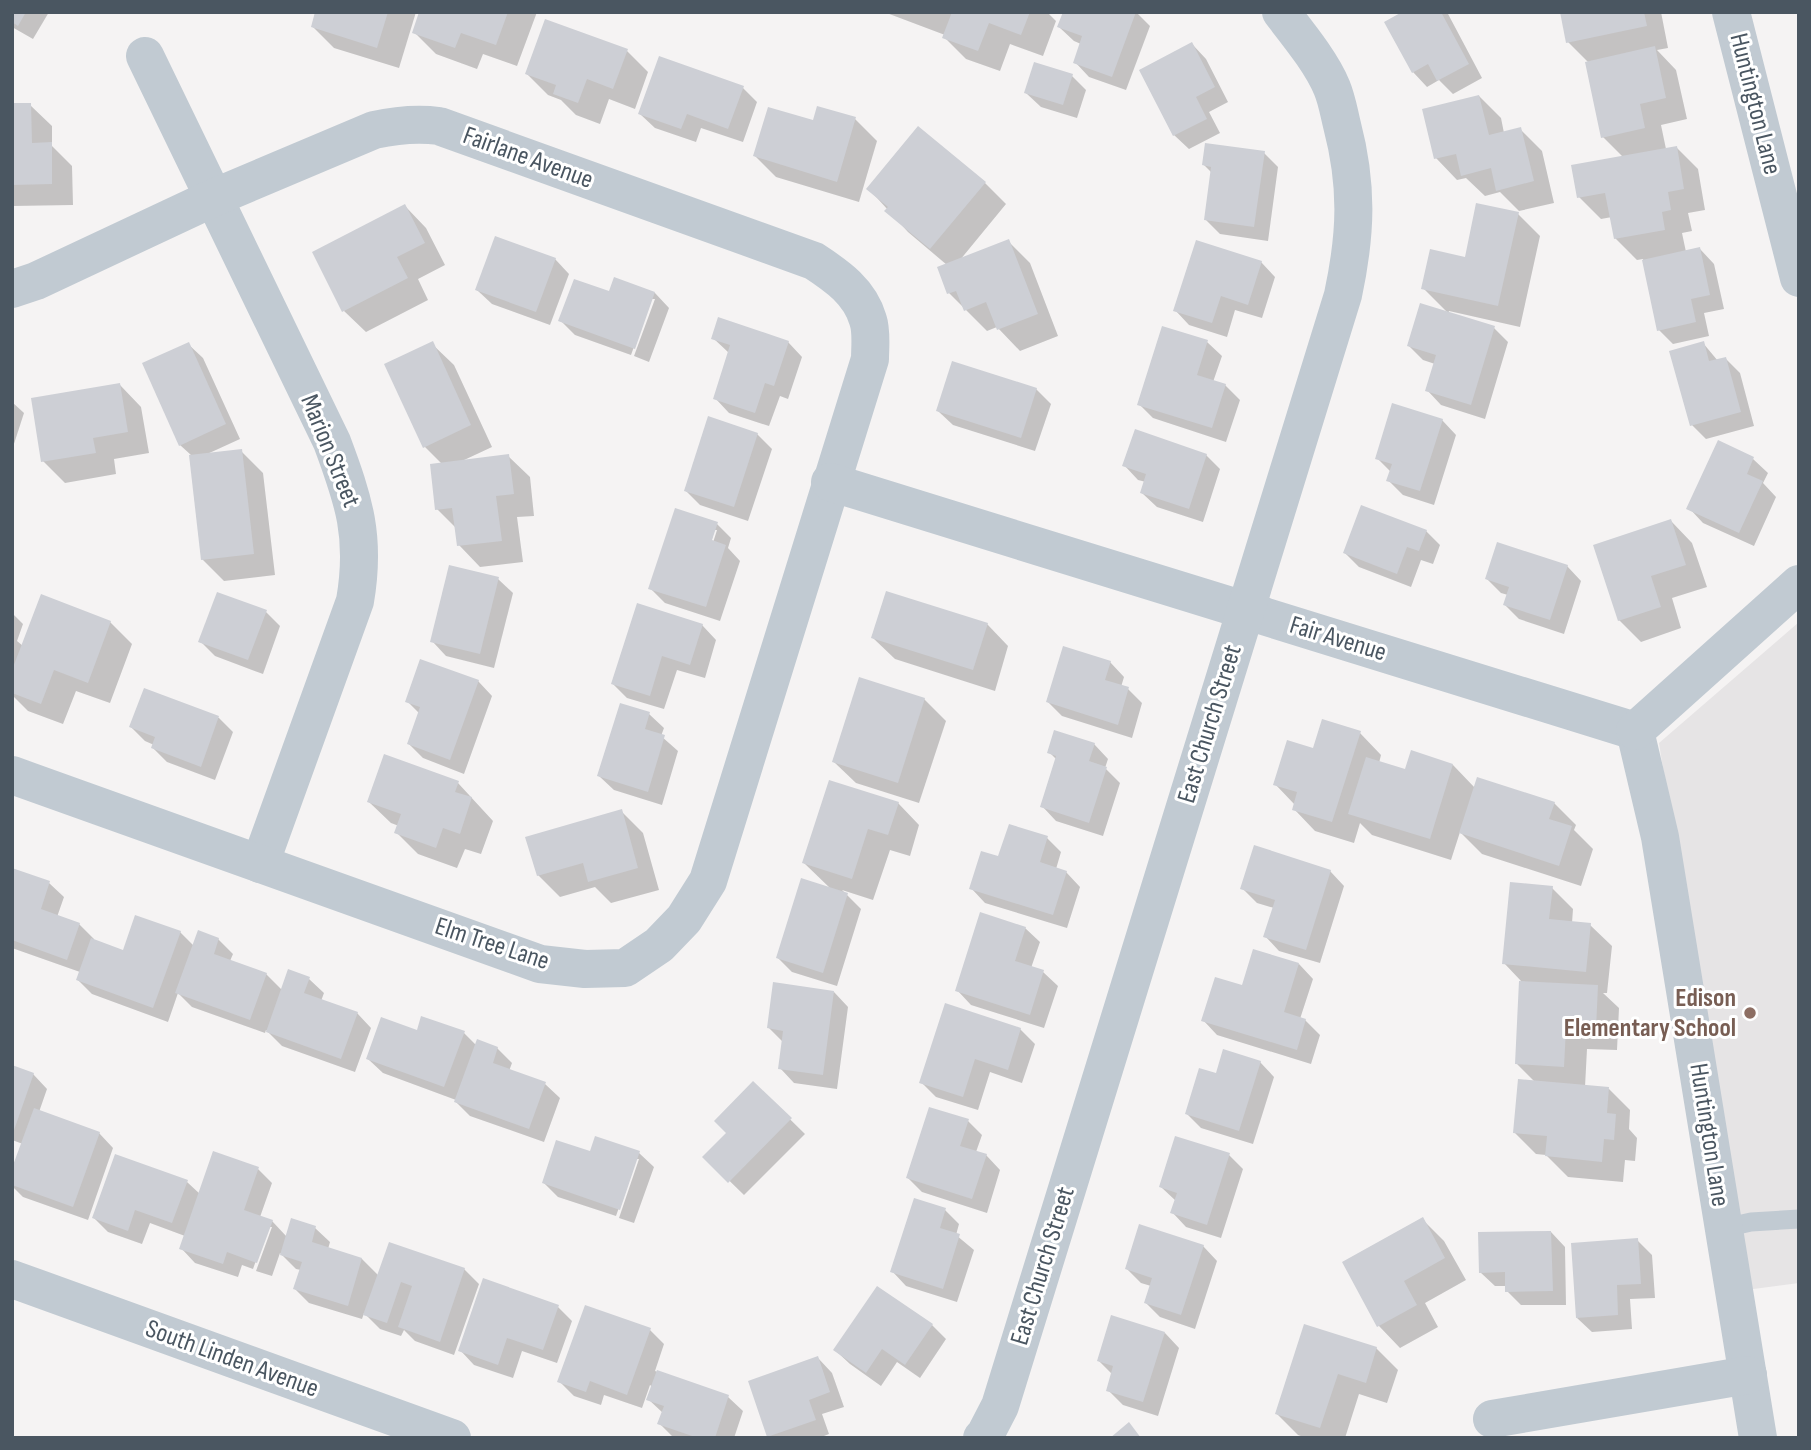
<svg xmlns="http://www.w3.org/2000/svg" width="1811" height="1450" viewBox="0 0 1811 1450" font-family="'Sofia Sans Condensed',sans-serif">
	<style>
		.education { fill: #e6e4e5 }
		.shadow { fill: #0003; fill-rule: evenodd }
		.building { fill: #cdcfd5 }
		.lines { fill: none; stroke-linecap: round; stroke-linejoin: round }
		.lane { stroke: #c1cad2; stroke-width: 19 }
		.street { stroke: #c1cad2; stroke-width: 38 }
		.education-dot { fill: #8d6e63; stroke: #fff; stroke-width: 2.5 }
		.labels { text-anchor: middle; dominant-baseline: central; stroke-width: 6; stroke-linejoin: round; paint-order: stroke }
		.street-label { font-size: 26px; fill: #4a5661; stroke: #fff }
		.education-label { font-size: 26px; font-weight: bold; fill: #785e54; stroke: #fff; text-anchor: end }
	</style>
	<rect width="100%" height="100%" fill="#f5f3f3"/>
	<path class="education" d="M1799 622V1283L1746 1290 1659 743Z"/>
	<g class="shadow">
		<path d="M12 12H49L33 39 12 27Z"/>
		<path d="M317 12H416L399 68 334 48 313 27Z"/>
		<path d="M421 12H537L517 66 483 54 477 69 436 54 414 32Z"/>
		<path d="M884 12H1047L1056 21 1043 56 1010 44 1000 71 966 59 944 37 945 35Z"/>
		<path d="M1065 12H1136L1150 26 1126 90 1089 77 1075 62 1081 44 1074 41 1059 27Z"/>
		<path d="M1406 12H1447L1482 78 1453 94 1439 80 1427 87 1413 72Z"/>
		<path d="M1562 12H1661L1668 48 1657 50 1676 70 1687 119 1661 125 1666 149 1676 147 1698 169 1705 210 1688 213 1692 231 1682 233 1686 252 1700 249 1714 264 1724 309 1704 313 1709 336 1673 344 1659 330 1643 259 1637 260 1615 238 1612 217 1601 219 1579 197 1623 157 1603 137 1589 63 1568 42Z"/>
		<path d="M1192 44 1206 59 1228 102 1209 112 1220 133 1189 149 1174 135Z"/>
		<path d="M627 51 648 72 635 109 609 99 600 124 576 115 561 100 548 95 527 74Z"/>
		<path d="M1072 76 1086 90 1077 118 1041 107 1026 93Z"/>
		<path d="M743 88 757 102 743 142 701 128 696 142 655 128 640 114Z"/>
		<path d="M1479 96 1501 118 1504 133 1520 129 1542 151 1554 203 1519 211 1500 192 1485 196 1466 178 1457 180 1436 158Z"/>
		<path d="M12 105H30L52 126V146L72 166 73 205 12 206Z"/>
		<path d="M855 119 877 141 859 202 776 177 755 156 814 122Z"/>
		<path d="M1264 153 1278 167 1268 241 1220 234 1206 220 1212 173 1204 165Z"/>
		<path d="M985 183 1006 204 960 260 1008 241 1030 263 1058 336 1020 351 997 327 987 331 949 293 947 265 908 232 868 188Z"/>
		<path d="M405 206 426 228 445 265 418 279 428 300 366 332 344 311Z"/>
		<path d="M1518 214 1540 236 1520 327 1449 311 1448 314 1494 328 1508 342 1485 419 1441 405 1427 390 1435 364 1423 360 1409 346 1448 313 1423 288 1466 259Z"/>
		<path d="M555 259 569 274 550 325 492 304 477 290Z"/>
		<path d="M1261 262 1275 277 1262 318 1235 310 1227 337 1189 325 1175 310Z"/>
		<path d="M610 293H655L669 308 649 362 634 356 655 299H651L631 355 575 335 560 320Z"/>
		<path d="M713 338 788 342 802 357 788 399 780 396 769 426 729 413 715 398 729 353Z"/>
		<path d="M1207 342 1222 356 1213 382 1225 385 1240 400 1226 442 1153 418 1139 404Z"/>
		<path d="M1703 343 1718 361 1726 359 1740 373 1754 426 1706 439 1692 425Z"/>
		<path d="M188 344 203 358 240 439 205 455 241 451 263 473 275 575 224 581 202 559 191 455 180 445Z"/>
		<path d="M432 344 454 365 492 447 462 461 508 456 530 477 534 516 517 517 523 562 480 567 459 545 457 529 437 509 442 464 424 446Z"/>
		<path d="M120 385 141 407 149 453 114 459 116 474 65 483 43 461Z"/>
		<path d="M1036 389 1051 404 1035 451 953 425 938 411Z"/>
		<path d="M12 402 24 413 12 450Z"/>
		<path d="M1442 420 1456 435 1434 505 1403 495 1388 480 1391 472 1377 458Z"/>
		<path d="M757 434 772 449 748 521 700 505 686 491Z"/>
		<path d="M1206 455 1220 469 1203 522 1157 507 1142 493 1146 482 1138 480 1124 465Z"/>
		<path d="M1753 459 1768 473 1763 483 1776 497 1754 546 1703 523 1689 508Z"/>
		<path d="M1671 521 1692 543 1707 587 1672 598 1681 628 1641 642 1619 620Z"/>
		<path d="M717 524 731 538 728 548 740 561 720 621 665 603 650 588ZM713 530H717L711 549Z"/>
		<path d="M1426 531 1440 545 1433 564 1421 560 1411 587 1359 567 1345 553Z"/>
		<path d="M1567 566 1581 581 1564 634 1519 619 1505 605 1508 595 1501 593 1487 579Z"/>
		<path d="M498 579 513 593 494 668 446 656 432 641Z"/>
		<path d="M266 612 280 626 263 674 215 656 201 642Z"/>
		<path d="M12 613 23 624 17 641 23 646 110 622 132 644 110 703 76 691 63 724 28 711 12 695Z"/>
		<path d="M987 624 1008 646 995 691 895 659 873 638Z"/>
		<path d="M702 625 716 640 705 678 677 670 664 709 627 698 613 684Z"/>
		<path d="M1110 662 1124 677 1121 687 1128 689 1142 703 1132 738 1062 716 1048 702Z"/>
		<path d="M478 681 492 696 464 774 423 758 409 744 420 714 407 701Z"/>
		<path d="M145 690 219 718 233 732 215 780 167 762 153 748 154 745 145 741 131 727Z"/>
		<path d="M924 699 946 721 919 803 856 783 834 762Z"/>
		<path d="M649 714 664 728 661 736 678 751 662 805 614 790 599 776Z"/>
		<path d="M1360 733 1381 755 1379 763 1406 771 1453 765 1475 788 1554 803 1576 825 1574 830 1593 849 1581 886 1482 854 1460 832 1451 860 1372 835 1360 823 1354 843 1315 831 1294 809 1295 805 1275 784 1314 750Z"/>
		<path d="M1094 744 1108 759 1105 768 1120 783 1103 836 1056 821 1042 806 1057 760 1049 752Z"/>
		<path d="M458 783 493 821 481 854 465 849 457 868 418 854 396 832 399 826 391 823 369 802Z"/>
		<path d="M898 803 919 825 910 856 890 850 873 900 842 890 861 909 837 986 792 972 778 958 831 889 804 863Z"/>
		<path d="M621 811 643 833 659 890 611 903 595 887 560 897 538 875Z"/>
		<path d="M1047 838 1061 852 1056 869 1066 872 1080 887 1067 928 985 903 971 888 999 858Z"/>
		<path d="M12 870 49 883 64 897 57 917 79 924 94 939 93 941 124 952 180 932 194 946 218 939 233 954 230 961 266 974 282 990 309 979 324 993 321 1001 357 1013 371 1028 355 1072 282 1046 266 1030 265 1033 192 1007 178 993 168 1022 92 994 78 980 80 972 12 948Z"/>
		<path d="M1330 871 1344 886 1320 963 1279 951 1265 936 1274 908 1257 903 1242 888Z"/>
		<path d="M1552 888 1573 909 1572 923 1590 925 1612 946 1607 993H1603L1619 1008 1617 1050 1587 1049 1585 1087 1609 1089 1630 1110 1629 1129 1637 1138 1635 1161 1625 1160 1623 1182 1568 1177 1546 1155 1536 1154 1515 1133 1535 1082 1517 1064 1521 981 1504 963Z"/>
		<path d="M1025 928 1040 942 1031 968 1043 972 1058 986 1044 1028 971 1005 957 990Z"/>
		<path d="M1299 964 1313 979 1300 1019 1305 1020 1320 1035 1311 1064 1217 1035 1203 1020 1243 987Z"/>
		<path d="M834 992 848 1007 837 1089 794 1083 780 1068 783 1042 769 1028Z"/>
		<path d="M1020 1029 1035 1044 1022 1083 990 1072 978 1110 936 1097 921 1082Z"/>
		<path d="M418 1032 464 1033 476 1045 497 1048 512 1063 509 1071 545 1084 560 1098 544 1142 470 1116 456 1102V1100L383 1073 368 1059Z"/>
		<path d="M1260 1062 1274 1077 1253 1144 1201 1128 1187 1114 1217 1075Z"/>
		<path d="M12 1067 33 1074 47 1089 39 1112 99 1133 113 1148 88 1220 23 1197 12 1186V1174L23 1144 12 1140Z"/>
		<path d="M753 1083 805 1134 744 1195 705 1157 728 1133Z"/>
		<path d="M968 1121 982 1135 976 1152 986 1155 1000 1170 987 1213 922 1192 908 1178Z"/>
		<path d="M591 1153H639L654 1167 634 1223 619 1218 639 1159H636L616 1216 558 1197 544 1183Z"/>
		<path d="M1229 1155 1243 1169 1221 1238 1186 1227 1172 1212 1176 1201 1161 1187Z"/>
		<path d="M258 1169 272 1183 260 1217 272 1221 287 1237 315 1228 330 1242 328 1249 362 1259 379 1276 464 1269 479 1284 454 1355 415 1341 404 1330 401 1336 380 1329 364 1313 362 1319 309 1303 295 1289 301 1270 296 1269 280 1253 272 1276 256 1271 272 1227H268L253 1269 242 1265 238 1277 195 1263 181 1248 185 1236 150 1223 142 1244 108 1232 94 1218 187 1182 200 1194Z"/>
		<path d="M945 1210 959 1224 956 1235 974 1250 957 1302 906 1286 892 1271Z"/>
		<path d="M1422 1219 1444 1241 1466 1280 1425 1303 1438 1327 1400 1348 1379 1326 1344 1263Z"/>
		<path d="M1551 1232 1565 1247 1566 1305H1521L1507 1291V1286H1495L1480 1272Z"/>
		<path d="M1637 1240 1652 1255 1655 1298 1630 1299 1632 1329 1592 1332 1577 1318Z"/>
		<path d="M1203 1246 1217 1261 1195 1329 1160 1317 1146 1303 1151 1286 1141 1283 1127 1269Z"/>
		<path d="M558 1307 572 1321 557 1363 522 1351 513 1378 474 1365 460 1350Z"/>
		<path d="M932 1325 946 1339 920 1378 897 1362 881 1386 850 1364 835 1350Z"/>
		<path d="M650 1330 664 1344 655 1371 728 1397 743 1411 734 1438H674L659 1423 663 1413 648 1399 653 1387 650 1385 642 1408 604 1395 601 1405 574 1396 559 1381Z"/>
		<path d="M1165 1333 1179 1348 1158 1416 1123 1405 1108 1390 1113 1375 1099 1361Z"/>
		<path d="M1376 1348 1398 1370 1387 1403 1359 1394 1345 1438H1306L1298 1435 1277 1414Z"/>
		<path d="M818 1358 832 1373 844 1407 822 1414 829 1434 819 1438H771L769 1436Z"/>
	</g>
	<g class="building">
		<path d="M12 12H26L18 26 12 22Z"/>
		<path d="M315 12H388L377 48 311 27Z"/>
		<path d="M419 12H508L496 45 461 33 455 48 412 33Z"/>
		<path d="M952 12H1030L1021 35 989 23 978 51 942 38Z"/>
		<path d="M1063 12H1136L1112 77 1073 63 1082 36 1057 27Z"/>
		<path d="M1402 12H1441L1469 64 1437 81 1428 64 1412 73 1384 22Z"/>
		<path d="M1560 12H1644L1647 26 1566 43Z"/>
		<path d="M545 19 628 49 613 89 587 79 578 103 553 94 556 85 525 74Z"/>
		<path d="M1192 42 1215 87 1196 97 1207 119 1173 136 1139 70Z"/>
		<path d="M1655 46 1666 98 1640 104 1645 128 1601 138 1585 62Z"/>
		<path d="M659 56 744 86 728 129 687 114 681 129 638 114Z"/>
		<path d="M1034 62 1073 74 1063 105 1024 93Z"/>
		<path d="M1479 95 1489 135 1521 127 1534 181 1496 191 1491 168 1461 176 1456 154 1434 159 1422 109Z"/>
		<path d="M12 103H31L32 143 52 142V184L12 185Z"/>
		<path d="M817 106 856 117 837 182 753 156 768 107 813 120Z"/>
		<path d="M918 126 986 182 930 249 884 211 888 207 866 189Z"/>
		<path d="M1205 143 1265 151 1254 227 1204 220 1211 167 1202 165Z"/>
		<path d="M1677 146 1684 189 1668 192 1671 210 1662 212 1665 230 1614 239 1605 193 1577 198 1571 165Z"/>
		<path d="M1476 203 1519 212 1498 306 1421 289 1430 249 1465 257Z"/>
		<path d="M405 204 425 243 397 257 408 278 342 312 312 252Z"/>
		<path d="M495 236 556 258 536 312 475 290Z"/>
		<path d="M1009 239 1038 314 997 330 986 302 964 311 956 291 947 294 937 267Z"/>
		<path d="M1196 240 1262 261 1248 305 1221 296 1212 323 1173 311Z"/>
		<path d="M1700 247 1710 295 1691 299 1696 322 1657 331 1642 260Z"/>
		<path d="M614 277 655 292 635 349 558 321 574 279 609 291Z"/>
		<path d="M1420 303 1495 326 1471 405 1425 391 1436 355 1407 346Z"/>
		<path d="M718 317 789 341 774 386 765 383 755 413 713 399 730 345 711 339Z"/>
		<path d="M1162 326 1208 340 1197 375 1226 384 1212 428 1137 405Z"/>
		<path d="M433 341 471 425 423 448 384 364Z"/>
		<path d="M1704 341 1709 361 1726 357 1741 412 1690 426 1669 351Z"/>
		<path d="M189 342 226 424 179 446 142 363Z"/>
		<path d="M952 361 1037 388 1021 438 936 411Z"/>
		<path d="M120 383 128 432 93 438 96 453 41 462 31 398Z"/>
		<path d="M1392 403 1443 419 1420 491 1386 481 1392 464 1375 459Z"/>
		<path d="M708 416 758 433 734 507 684 491Z"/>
		<path d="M1135 429 1207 454 1189 509 1140 493 1146 474 1122 466Z"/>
		<path d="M1718 440 1754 457 1747 474 1763 481 1739 533 1686 509Z"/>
		<path d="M242 449 254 554 201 560 189 455Z"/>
		<path d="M509 454 514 494 496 496 502 541 457 546 452 508 435 510 430 464Z"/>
		<path d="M1361 505 1427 530 1419 551 1407 547 1397 574 1343 553Z"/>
		<path d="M675 508 718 522 712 540 726 545 706 607 648 589Z"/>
		<path d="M1671 519 1686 565 1651 576 1661 607 1618 621 1593 545Z"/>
		<path d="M1497 542 1568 565 1550 620 1503 605 1509 587 1485 579Z"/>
		<path d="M449 565 499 577 480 654 430 642Z"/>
		<path d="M886 591 988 623 973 670 871 638Z"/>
		<path d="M217 592 267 610 248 660 198 642Z"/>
		<path d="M41 594 111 621 88 683 54 670 41 704 12 693V670Z"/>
		<path d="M637 603 703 624 690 665 662 656 650 696 611 684Z"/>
		<path d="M1063 646 1111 661 1105 680 1129 687 1118 725 1046 702Z"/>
		<path d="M420 659 479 680 450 760 407 744 420 707 405 702Z"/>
		<path d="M859 677 925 698 898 783 832 762Z"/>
		<path d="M144 688 219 716 201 767 151 748 155 737 129 727Z"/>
		<path d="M620 703 650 712 645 729 665 735 648 792 597 776Z"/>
		<path d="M1322 719 1361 731 1332 822 1292 810 1297 792 1273 785 1287 740 1313 748Z"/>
		<path d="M1054 730 1095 743 1089 761 1107 767 1089 823 1040 807 1056 756 1047 753Z"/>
		<path d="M1411 750 1453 764 1430 839 1348 814 1366 757 1405 769Z"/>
		<path d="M384 754 459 781 455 792 472 797 460 834 443 828 436 848 394 833 401 814 367 802Z"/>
		<path d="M1477 777 1555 802 1549 819 1572 826 1559 866 1459 833Z"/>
		<path d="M829 780 899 802 888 835 868 829 852 879 802 863Z"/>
		<path d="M622 809 638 868 588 882 583 863 537 876 525 837Z"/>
		<path d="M1009 824 1048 836 1040 862 1067 871 1053 915 969 889 981 851 998 856Z"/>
		<path d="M1254 845 1331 870 1306 950 1263 937 1275 900 1240 889Z"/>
		<path d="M12 868 50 881 41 909 80 923 67 960 12 940Z"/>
		<path d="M801 878 848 893 823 973 776 958Z"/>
		<path d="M1510 882 1553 886 1549 919 1591 923 1586 972 1502 964Z"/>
		<path d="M980 912 1026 927 1015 961 1044 970 1030 1015 955 991Z"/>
		<path d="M135 915 181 931 153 1008 76 980 91 938 123 950Z"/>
		<path d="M198 930 219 938 214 954 267 973 250 1020 175 993Z"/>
		<path d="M1253 949 1299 963 1284 1012 1306 1019 1297 1050 1201 1021 1215 977 1242 985Z"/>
		<path d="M288 969 310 977 304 993 358 1012 341 1059 266 1032Z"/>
		<path d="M1519 981 1598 985 1596 1029 1566 1028 1564 1067 1515 1064Z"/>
		<path d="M773 982 834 991 823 1075 778 1069 783 1031 767 1028Z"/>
		<path d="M945 1003 1021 1028 1008 1070 975 1059 963 1097 919 1083Z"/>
		<path d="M421 1016 465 1031 444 1087 366 1059 381 1017 417 1030Z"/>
		<path d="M477 1039 498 1047 493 1063 546 1082 529 1129 454 1102Z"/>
		<path d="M1223 1049 1261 1061 1239 1131 1185 1114 1199 1068 1216 1073Z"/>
		<path d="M12 1065 34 1073 13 1133H12Z"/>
		<path d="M1518 1079 1609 1087 1607 1113 1616 1114 1614 1140 1604 1139 1602 1162 1545 1156 1547 1136 1513 1133Z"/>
		<path d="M753 1081 792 1118 728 1183 702 1157 726 1133 714 1121Z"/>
		<path d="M929 1107 969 1119 960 1146 987 1154 972 1199 906 1178Z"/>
		<path d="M34 1108 100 1132 73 1207 12 1185V1168Z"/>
		<path d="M595 1136 640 1151 620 1210 542 1183 556 1140 590 1151Z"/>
		<path d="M1175 1136 1230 1153 1207 1225 1170 1213 1177 1193 1159 1187Z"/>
		<path d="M213 1151 259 1167 244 1210 273 1220 257 1263 227 1252 223 1264 179 1249Z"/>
		<path d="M115 1154 188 1180 172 1223 135 1210 128 1231 92 1218Z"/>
		<path d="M914 1198 946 1208 940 1228 960 1234 943 1289 890 1272Z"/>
		<path d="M1423 1217 1445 1258 1404 1281 1417 1305 1377 1327 1342 1262Z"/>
		<path d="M291 1218 316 1226 312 1242 362 1258 348 1306 293 1289 302 1262 280 1255Z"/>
		<path d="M1139 1224 1204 1245 1181 1315 1144 1303 1152 1278 1125 1269Z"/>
		<path d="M1551 1231 1553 1291 1505 1292V1272L1479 1273 1478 1232Z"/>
		<path d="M1638 1238 1641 1284 1617 1285 1618 1315 1576 1318 1571 1243Z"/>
		<path d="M389 1242 465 1268 440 1342 398 1327 412 1286 401 1282 387 1323 363 1315Z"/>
		<path d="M483 1278 559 1305 543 1350 507 1338 498 1365 458 1351Z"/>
		<path d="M877 1286 933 1324 905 1365 882 1349 866 1373 833 1350Z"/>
		<path d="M585 1305 651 1328 627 1395 590 1381 586 1392 557 1382Z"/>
		<path d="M1111 1315 1165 1332 1143 1402 1106 1391 1113 1366 1097 1361Z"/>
		<path d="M1304 1324 1377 1347 1366 1383 1338 1374 1320 1428 1275 1414Z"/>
		<path d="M818 1356 830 1392 809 1400 816 1420 767 1437 748 1381Z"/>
		<path d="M657 1370 729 1395 715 1438H698L657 1424 664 1406 646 1400Z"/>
		<path d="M1129 1422 1141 1438H1110Z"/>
	</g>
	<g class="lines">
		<path class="lane" d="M1724 1228 1751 1222 1799 1219"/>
		<g class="street">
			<path d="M1731 12 1799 278"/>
			<path d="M145 56 332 442C354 501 366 537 355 601L260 864"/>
			<path d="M12 289 36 281 213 198 374 130C397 125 416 123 439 126L814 261C837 276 860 292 868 320 872 332 870 347 870 359L708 881 684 919 659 945 625 968 585 969 540 964 12 775"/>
			<path d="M830 482 1635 731"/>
			<path d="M1635 731 1660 837 1758 1438"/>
			<path d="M1635 731 1799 584"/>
			<path d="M12 1279 452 1438"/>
			<path d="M1492 1419 1748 1375"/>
			<path d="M982 1438 985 1435 1000 1406 1343 295C1356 234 1358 186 1342 125 1339 113 1337 100 1332 88 1322 63 1298 34 1281 12"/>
		</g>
	</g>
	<circle class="education-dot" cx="1750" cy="1013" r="7"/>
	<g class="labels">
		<g class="street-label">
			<text transform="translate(1755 104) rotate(76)">Huntington Lane</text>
			<text transform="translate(528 158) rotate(20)">Fairlane Avenue</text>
			<text transform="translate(330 451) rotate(68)">Marion Street</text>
			<text transform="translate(1338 639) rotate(17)">Fair Avenue</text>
			<text transform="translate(1210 724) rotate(-73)">East Church Street</text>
			<text transform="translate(492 944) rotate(18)">Elm Tree Lane</text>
			<text transform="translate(1709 1135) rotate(81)">Huntington Lane</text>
			<text transform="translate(1043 1266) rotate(-73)">East Church Street</text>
			<text transform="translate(232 1359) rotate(20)">South Linden Avenue</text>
		</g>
		<g class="education-label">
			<text x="1736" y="998">Edison<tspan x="1736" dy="30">Elementary School</tspan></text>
		</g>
	</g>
	<rect width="1811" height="1450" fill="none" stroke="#4a5661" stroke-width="28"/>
</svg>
